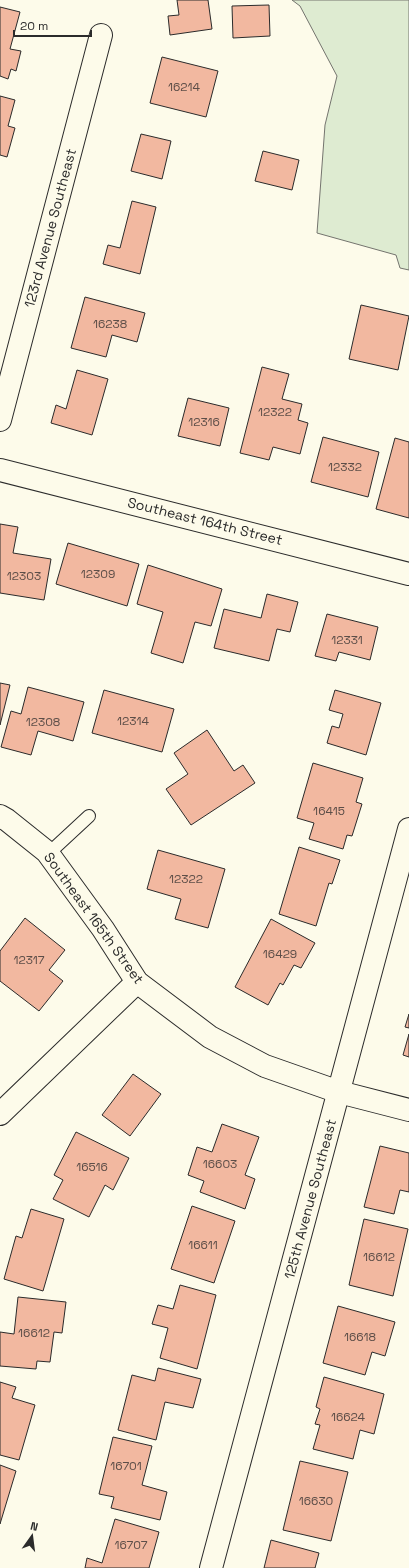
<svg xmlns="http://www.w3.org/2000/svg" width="409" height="1568" viewBox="0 0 409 1568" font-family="'Space Grotesk',sans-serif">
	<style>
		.green { fill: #deebd1; stroke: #74746e }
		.building { fill: #f2b8a0; stroke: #2b2b2b }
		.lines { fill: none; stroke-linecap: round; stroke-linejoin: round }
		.lane-casing { stroke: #2b2b2b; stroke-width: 14 }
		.street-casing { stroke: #2b2b2b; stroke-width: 24 }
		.lane { stroke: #fdfbea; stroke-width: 12 }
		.street { stroke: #fdfbea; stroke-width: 22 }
		.labels { text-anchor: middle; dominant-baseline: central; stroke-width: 3; stroke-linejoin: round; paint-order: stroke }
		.number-label { font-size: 12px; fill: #5d4e48 }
		.street-label { font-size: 14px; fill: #2b2b2b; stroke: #fdfbea }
	</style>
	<rect width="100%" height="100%" fill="#fdfbea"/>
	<path class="green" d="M292 0H409V270L400 268 396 255 317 233 325 125 337 76 300 6Z"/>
	<g class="building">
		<path d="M177 0H208L212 29 170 35 168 16 179 15Z"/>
		<path d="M269 5 270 36 233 38 232 6Z"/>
		<path d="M0 7 20 12 10 49 21 51 16 71 11 69 8 79 0 76Z"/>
		<path d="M162 57 218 71 206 117 150 103Z"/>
		<path d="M0 96 15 100 8 126 15 128 7 157 0 155Z"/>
		<path d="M141 134 171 141 162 179 131 171Z"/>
		<path d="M263 151 299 160 292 190 255 181Z"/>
		<path d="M132 201 156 207 140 274 103 264 108 245 120 248Z"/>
		<path d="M85 297 145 313 137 342 112 335 106 357 71 348Z"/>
		<path d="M361 305 409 316 398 370 349 359Z"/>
		<path d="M262 367 289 374 282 399 302 404 298 420 308 423 300 454 273 447 269 460 240 453Z"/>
		<path d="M77 370 108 379 92 435 51 423 56 405 66 409Z"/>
		<path d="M188 398 229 408 220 446 178 436Z"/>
		<path d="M323 437 379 452 368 497 311 482Z"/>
		<path d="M395 438 409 442V518L376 509Z"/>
		<path d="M0 524 18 527 13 553 51 559 44 600 0 593Z"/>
		<path d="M68 543 139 564 127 606 56 584Z"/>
		<path d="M148 565 222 589 211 626 195 622 183 663 151 653 163 612 137 604Z"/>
		<path d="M267 594 298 602 290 632 277 629 269 661 214 648 224 609 261 618Z"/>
		<path d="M327 614 378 627 370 660 339 652 336 661 315 656Z"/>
		<path d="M0 683 10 685 0 725Z"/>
		<path d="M28 687 84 702 73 741 38 731 31 755 1 747 11 711 21 714Z"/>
		<path d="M104 690 174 709 162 752 92 733Z"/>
		<path d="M335 690 381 703 366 755 327 743 332 726 339 728 343 714 329 710Z"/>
		<path d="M207 730 234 771 243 765 255 783 191 825 166 789 188 774 174 753Z"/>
		<path d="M313 763 363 778 356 802 362 804 352 836 347 835 343 849 309 839 314 823 297 818Z"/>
		<path d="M299 847 340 860 332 884 329 883 316 926 279 914Z"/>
		<path d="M158 850 225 869 208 928 175 919 181 899 147 889Z"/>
		<path d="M25 918 65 950 49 970 63 981 39 1011 0 981V951Z"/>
		<path d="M271 919 315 943 301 968 294 965 283 985 280 983 268 1005 235 987Z"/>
		<path d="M409 1014V1028L405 1027Z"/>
		<path d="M409 1034V1057L403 1055Z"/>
		<path d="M133 1074 161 1094 130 1136 102 1115Z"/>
		<path d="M222 1124 259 1137 245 1175 255 1179 245 1209 200 1192 204 1181 188 1175 197 1147 212 1152Z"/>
		<path d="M76 1132 129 1158 113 1190 105 1185 89 1217 53 1199 63 1180 54 1175Z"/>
		<path d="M380 1146 409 1153V1192L400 1190 394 1214 364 1207Z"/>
		<path d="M192 1206 235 1221 214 1283 171 1269Z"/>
		<path d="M31 1209 64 1219 43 1291 4 1279 16 1236 22 1238Z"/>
		<path d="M364 1219 408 1229 393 1296 349 1285Z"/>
		<path d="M180 1285 216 1295 197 1369 160 1358 168 1328 152 1324 158 1305 173 1309Z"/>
		<path d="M18 1297 66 1302 62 1333 54 1332 50 1362 37 1361 36 1369 0 1366V1332L14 1334Z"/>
		<path d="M338 1306 395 1322 385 1356 372 1352 365 1375 323 1363Z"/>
		<path d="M158 1368 201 1379 193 1408 165 1402 156 1440 118 1430 132 1375 155 1381Z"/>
		<path d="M324 1377 384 1394 374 1434 360 1430 353 1459 313 1449 320 1425 315 1424 320 1409 316 1407Z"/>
		<path d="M0 1382 16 1387 12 1398 35 1405 19 1460 0 1455Z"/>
		<path d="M113 1437 152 1446 142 1485 167 1492 160 1520 111 1508 114 1497 99 1494Z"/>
		<path d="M300 1461 348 1472 331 1541 283 1530Z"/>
		<path d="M0 1465 16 1471 0 1524Z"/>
		<path d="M115 1519 159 1532 149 1568H85L87 1558 102 1563Z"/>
		<path d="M271 1540 319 1553 315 1568H264Z"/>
	</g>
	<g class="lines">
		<defs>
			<path id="lane" d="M48 854 89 816"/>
			<g id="street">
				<path d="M0 420 101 35"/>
				<path d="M0 470 409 574"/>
				<path d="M0 816 7 820 47 852 103 929 137 982 210 1037 265 1066 339 1092 409 1110"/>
				<path d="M0 1114 137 982"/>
				<path d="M211 1568 409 829"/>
			</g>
		</defs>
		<use href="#lane" class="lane-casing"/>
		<use href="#street" class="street-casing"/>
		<use href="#lane" class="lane"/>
		<use href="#street" class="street"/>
	</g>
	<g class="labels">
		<g class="number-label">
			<text x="184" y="87">16214</text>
			<text x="110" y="324">16238</text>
			<text x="275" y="412">12322</text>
			<text x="204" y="422">12316</text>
			<text x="345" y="467">12332</text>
			<text x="98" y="574">12309</text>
			<text x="24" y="576">12303</text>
			<text x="347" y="640">12331</text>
			<text x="133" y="721">12314</text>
			<text x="43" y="722">12308</text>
			<text x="329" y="811">16415</text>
			<text x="186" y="879">12322</text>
			<text x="280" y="954">16429</text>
			<text x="29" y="960">12317</text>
			<text x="220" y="1164">16603</text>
			<text x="92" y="1167">16516</text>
			<text x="203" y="1245">16611</text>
			<text x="379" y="1257">16612</text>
			<text x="34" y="1333">16612</text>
			<text x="360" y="1337">16618</text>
			<text x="348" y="1417">16624</text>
			<text x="126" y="1466">16701</text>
			<text x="316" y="1501">16630</text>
			<text x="131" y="1545">16707</text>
		</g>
		<g class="street-label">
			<text transform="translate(50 228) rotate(-75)">123rd Avenue Southeast</text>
			<text transform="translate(205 521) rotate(14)">Southeast 164th Street</text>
			<text transform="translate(94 918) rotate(54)">Southeast 165th Street</text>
			<text transform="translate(310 1199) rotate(-75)">125th Avenue Southeast</text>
		</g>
	</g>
	<g transform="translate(32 1536) rotate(14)" stroke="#fdfbea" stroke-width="3" paint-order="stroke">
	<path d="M0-3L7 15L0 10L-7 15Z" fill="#2b2b2b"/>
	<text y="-6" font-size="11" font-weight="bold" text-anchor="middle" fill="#2b2b2b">N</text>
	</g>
	<path d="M14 30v6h77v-6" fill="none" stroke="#2b2b2b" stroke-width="2"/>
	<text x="20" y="30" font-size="12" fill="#2b2b2b" stroke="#fdfbea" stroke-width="3" paint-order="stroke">20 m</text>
</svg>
